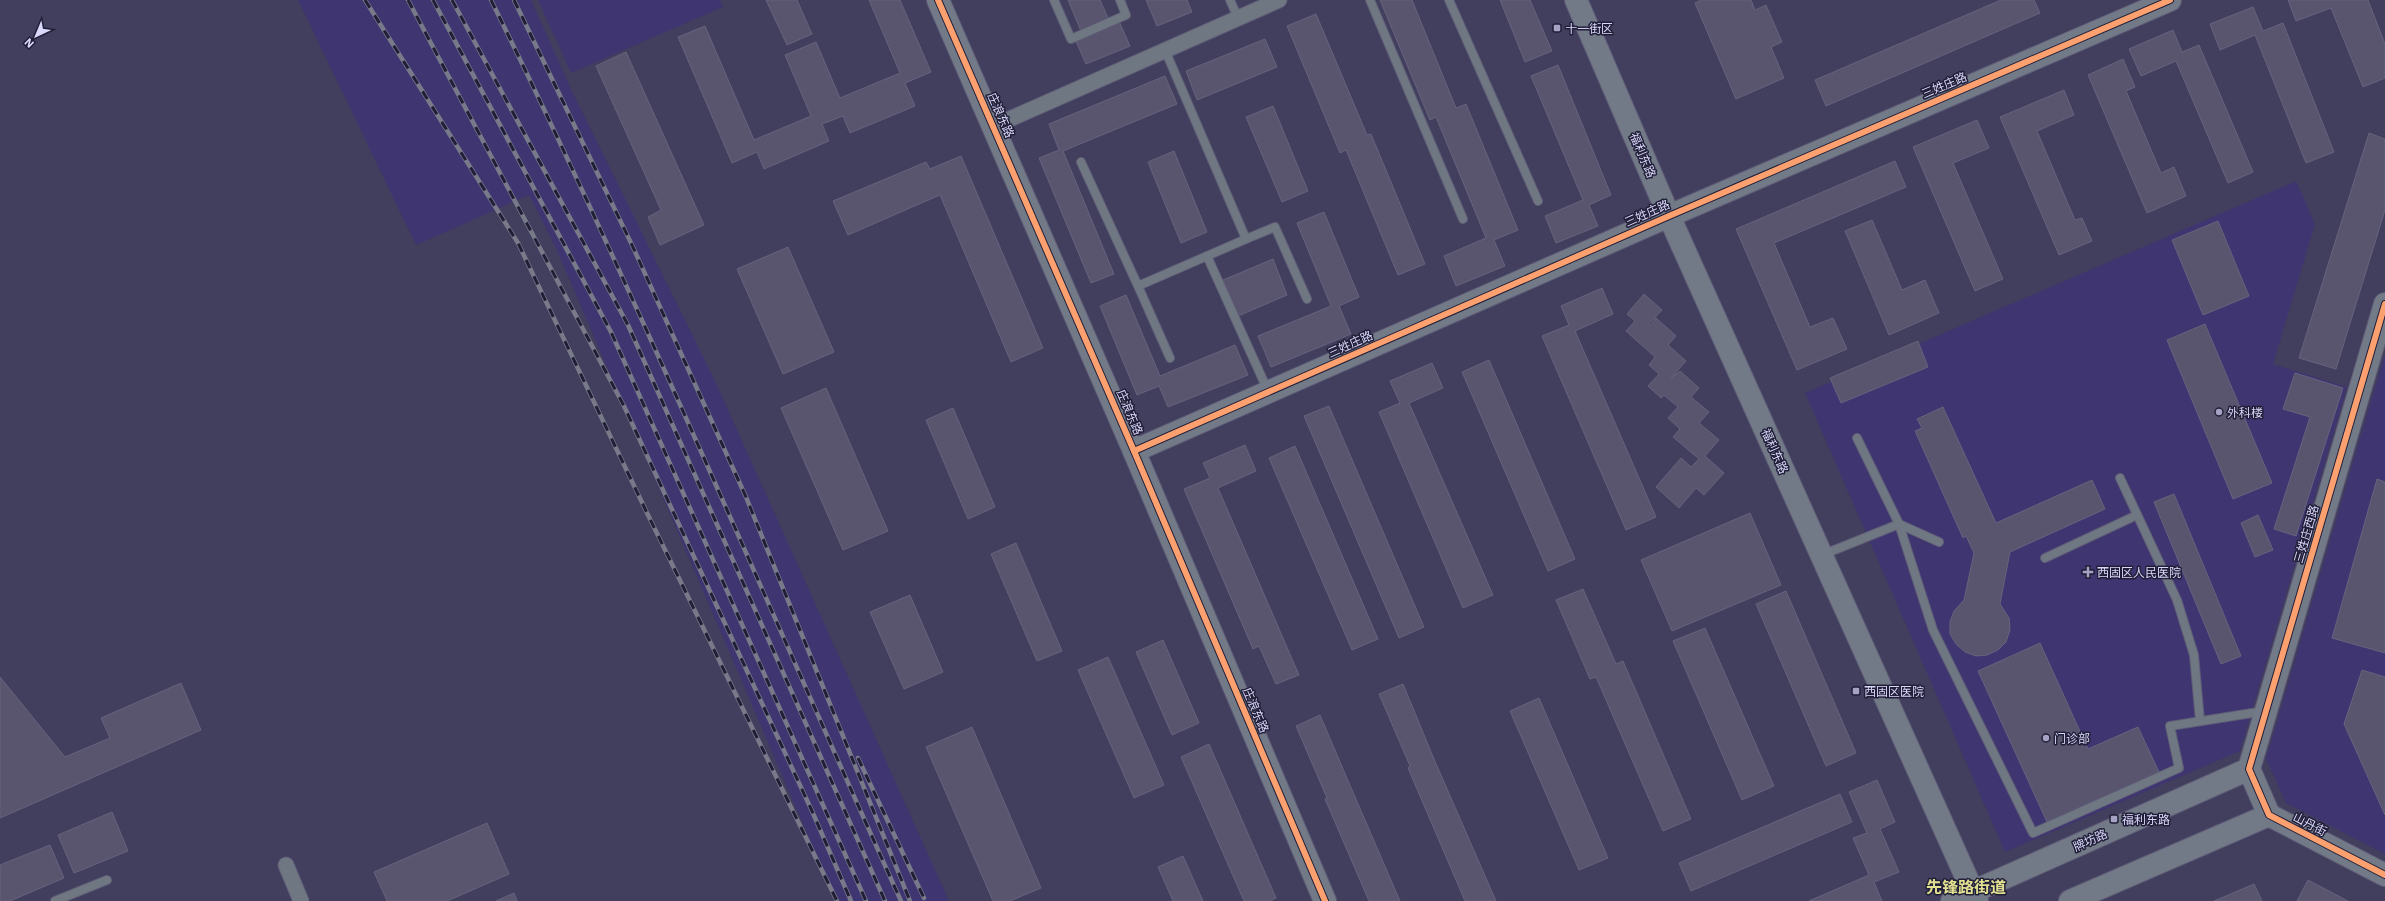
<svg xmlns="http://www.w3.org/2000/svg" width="2385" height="901" viewBox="0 0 2385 901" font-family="'IBM Plex Sans','Noto Sans SC',sans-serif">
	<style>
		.built { fill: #3f3671 }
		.building { fill: #59556f; stroke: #67637e }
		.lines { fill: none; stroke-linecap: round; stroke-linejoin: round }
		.lane-casing { stroke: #5f5c77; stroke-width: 10 }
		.street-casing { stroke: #5f5c77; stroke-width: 17 }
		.secondary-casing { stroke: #5f5c77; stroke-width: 24 }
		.lane { stroke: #6f7882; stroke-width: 8 }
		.street { stroke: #6f7882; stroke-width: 15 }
		.secondary { stroke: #727a88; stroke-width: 22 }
		.rail-casing { stroke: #787a8a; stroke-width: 4.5 }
		.rail { stroke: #211f38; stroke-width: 3; stroke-dasharray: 9; stroke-linecap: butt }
		.cycleway-casing { stroke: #211f38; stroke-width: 8 }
		.cycleway { stroke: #fca06f; stroke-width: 6 }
		.poi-dot { fill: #a5a2c4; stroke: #211f38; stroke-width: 1.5 }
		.labels { text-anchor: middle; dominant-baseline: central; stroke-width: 3; stroke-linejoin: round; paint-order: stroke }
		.poi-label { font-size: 12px; fill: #dad8fb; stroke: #211f38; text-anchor: start }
		.street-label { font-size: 12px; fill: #dad8fb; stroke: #211f38 }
		.district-label { font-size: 16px; font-weight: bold; fill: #e2e091; stroke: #211f38 }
	</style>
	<rect width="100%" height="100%" fill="#423e5d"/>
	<g class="built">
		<path d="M298 0H531L571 89 715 381 949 901H836L556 248 529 195 416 245Z"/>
		<path d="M538 0H720L723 7 571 73Z"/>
		<path d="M2296 181 2315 224 2273 364 2347 387 2240 751 2005 852 1805 393Z"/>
		<path d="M2385 354V854L2286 803 2266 759Z"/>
	</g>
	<g class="building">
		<path d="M766 0H797L812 34 787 45Z"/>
		<path d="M869 0H900L931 72 905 83 915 106 850 133 843 116 822 124 829 141 764 169 757 152 732 163 678 37 705 26 754 140 811 116 785 55 816 42 840 98 900 73Z"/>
		<path d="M1068 0H1100L1109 20 1081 31Z"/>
		<path d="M1146 0H1187L1192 12 1157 26Z"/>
		<path d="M1380 0H1412L1456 108 1466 104 1518 230 1494 240 1505 266 1456 286 1444 256 1486 238 1436 117 1430 120Z"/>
		<path d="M1500 0H1530L1552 51 1525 62Z"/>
		<path d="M1701 0H1751L1755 10 1766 5 1782 42 1771 47 1784 78 1736 99 1695 3Z"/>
		<path d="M2001 0H2034L2040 13 1826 106 1815 80Z"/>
		<path d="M2288 0H2368L2385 44V78L2363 87 2331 8 2296 21Z"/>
		<path d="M2253 7 2263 31 2283 23 2334 152 2306 163 2255 35 2220 50 2210 24Z"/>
		<path d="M1316 14 1367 135 1371 134 1425 264 1398 275 1346 150 1340 153 1287 26Z"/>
		<path d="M1119 21 1130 46 1086 64 1075 39Z"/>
		<path d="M2173 30 2182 52 2199 45 2253 172 2228 183 2176 61 2141 76 2129 49Z"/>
		<path d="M1265 39 1277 67 1197 100 1186 71Z"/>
		<path d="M626 52 704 225 660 245 648 217 661 210 596 66Z"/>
		<path d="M2123 59 2135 87 2126 91 2161 173 2174 167 2186 196 2147 213 2088 75Z"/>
		<path d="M1558 65 1611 195 1589 205 1598 226 1556 243 1545 216 1583 200 1531 76Z"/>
		<path d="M1165 76 1177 104 1063 151 1114 274 1091 283 1039 158 1059 150 1049 124Z"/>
		<path d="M2064 90 2074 115 2037 131 2075 220 2082 218 2092 241 2059 255 2000 117Z"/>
		<path d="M1273 106 1308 191 1282 202 1246 117Z"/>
		<path d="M1977 120 1989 148 1953 163 2003 279 1975 291 1913 147Z"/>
		<path d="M2369 133 2385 139V210L2336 369 2299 358Z"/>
		<path d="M1174 151 1207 232 1181 243 1148 162Z"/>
		<path d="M961 156 1043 348 1011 362 940 195 848 235 833 201 926 162 930 169Z"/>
		<path d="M1895 161 1906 187 1774 243 1810 327 1833 318 1847 349 1797 370 1736 229Z"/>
		<path d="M1324 212 1359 297 1339 306 1351 334 1271 367 1258 336 1331 306 1297 223Z"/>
		<path d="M1872 220 1902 290 1925 280 1939 313 1889 335 1845 231Z"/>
		<path d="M2218 221 2249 296 2203 315 2172 240Z"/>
		<path d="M788 247 834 352 783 374 737 269Z"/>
		<path d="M1273 259 1287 295 1238 316 1223 280Z"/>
		<path d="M1602 288 1613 314 1575 331 1656 517 1626 530 1542 336 1569 325 1561 306Z"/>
		<path d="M1644 294 1662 310 1649 324 1650 326 1656 318 1676 336 1668 345 1686 361 1671 378 1680 371 1699 388 1691 397 1709 412 1699 423 1719 440 1705 456 1724 473 1704 495 1696 488 1679 508 1656 487 1681 458 1691 467 1699 459 1673 437 1680 429 1668 418 1678 407 1664 395 1661 398 1648 386 1659 374 1649 365 1655 357 1626 331 1635 321 1627 314Z"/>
		<path d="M1126 295 1160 376 1235 345 1248 375 1168 407 1159 386 1137 395 1100 306Z"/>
		<path d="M2205 324 2272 483 2233 499 2167 340Z"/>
		<path d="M1918 341 1928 367 1841 403 1830 378Z"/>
		<path d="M1489 360 1575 559 1548 571 1462 372Z"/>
		<path d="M1432 363 1443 388 1409 403 1493 595 1463 608 1379 412 1400 403 1390 381Z"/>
		<path d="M2295 373 2343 388 2296 536 2274 529 2310 417 2283 409Z"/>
		<path d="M826 388 888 531 843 550 781 408Z"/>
		<path d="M1329 406 1424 627 1399 638 1304 416Z"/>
		<path d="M1943 407 1996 523 2092 480 2105 509 2010 552 2000 604 2009 618 2010 630 2006 642 1998 650 1987 655 1976 656 1965 652 1956 644 1950 634V622L1954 611 1964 600 1974 553 1966 536 1963 538 1915 431 1922 428 1917 419Z"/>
		<path d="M953 408 995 507 968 519 926 420Z"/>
		<path d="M1245 445 1256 471 1218 488 1299 675 1276 684 1259 646 1253 649 1184 489 1210 478 1203 463Z"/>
		<path d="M1295 446 1378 639 1352 650 1269 458Z"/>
		<path d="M2377 479 2385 482V653L2332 638Z"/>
		<path d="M2174 494 2241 656 2221 664 2154 502Z"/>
		<path d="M1750 513 1781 585 1672 631 1641 560Z"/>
		<path d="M2258 515 2273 550 2255 557 2241 523Z"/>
		<path d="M1016 543 1062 651 1037 661 991 554Z"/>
		<path d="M1583 589 1616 664 1623 661 1691 819 1663 831 1596 677 1590 679 1556 600Z"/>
		<path d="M1786 591 1856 753 1826 766 1756 604Z"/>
		<path d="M910 595 943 672 904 689 870 612Z"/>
		<path d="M1705 628 1774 786 1742 800 1673 641Z"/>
		<path d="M1163 640 1199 723 1172 735 1136 652Z"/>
		<path d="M2040 643 2088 749 2138 727 2159 772 2047 822 1978 671Z"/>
		<path d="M1108 657 1164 785 1134 798 1078 670Z"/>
		<path d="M2362 670 2385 677V815L2344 724Z"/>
		<path d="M0 677 65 757 110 738 101 718 181 683 201 730 0 818Z"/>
		<path d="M1403 684 1434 759 1496 901H1465L1408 768 1410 766 1379 694Z"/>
		<path d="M1539 698 1608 858 1579 870 1510 711Z"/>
		<path d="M1320 715 1352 790 1400 901H1369L1325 799 1327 798 1296 726Z"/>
		<path d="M972 727 1041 888 1010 901H993L926 747Z"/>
		<path d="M1209 744 1276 898 1270 901H1244L1181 757Z"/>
		<path d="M1877 780 1895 822 1880 829 1899 872 1874 882 1882 901H1809L1869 875 1853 838 1867 833 1849 792Z"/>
		<path d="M1840 794 1852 822 1691 891 1679 863Z"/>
		<path d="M112 812 128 851 74 873 58 835Z"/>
		<path d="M487 823 509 874 447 901H387L374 872Z"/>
		<path d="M50 845 64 878 10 901H0V865Z"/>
		<path d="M1183 856 1203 901H1173L1158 867Z"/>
		<path d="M2308 880 2348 901H2297Z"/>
		<path d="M2254 884 2262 901H2214Z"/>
		<path d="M514 893 517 901H496Z"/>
	</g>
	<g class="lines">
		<defs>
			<g id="lane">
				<path d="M1054 0 1071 39 1126 15 1120 0"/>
				<path d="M1230 0 1238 18"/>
				<path d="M1370 0 1463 219"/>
				<path d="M1449 0 1538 201"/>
				<path d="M1165 50 1246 239 1275 227 1307 299"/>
				<path d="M1081 162 1138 286"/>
				<path d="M1207 256 1246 239"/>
				<path d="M1170 358 1138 286 1207 256 1268 391"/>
				<path d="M1857 438 1899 524 1933 630 2033 833 2179 768 2170 726 2265 711"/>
				<path d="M2120 478 2177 600 2194 655 2200 721"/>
				<path d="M1822 555 1899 524 1939 542"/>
				<path d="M2045 558 2137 515"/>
				<path d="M55 901 107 880"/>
			</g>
			<g id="street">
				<path d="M994 126 1279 0"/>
				<path d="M286 865 301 901"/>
			</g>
			<g id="secondary">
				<path d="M938 0 1134 451 1325 901"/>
				<path d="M1576 0 1669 216 1977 901"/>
				<path d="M1134 451 1669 216 2170 0"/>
				<path d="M2249 769 2385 304"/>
				<path d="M2249 769 2269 815 2385 875"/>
				<path d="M1952 901 2249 769"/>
				<path d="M2070 901 2269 815"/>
			</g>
		</defs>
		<use href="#lane" class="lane-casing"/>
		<use href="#street" class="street-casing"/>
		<use href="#secondary" class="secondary-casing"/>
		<use href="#lane" class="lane"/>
		<use href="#street" class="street"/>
		<use href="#secondary" class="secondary"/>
		<defs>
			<g id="rail">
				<path d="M365 0 518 243 648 515 837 901"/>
				<path d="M408 0 624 406 812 811 851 901"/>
				<path d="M433 0 611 332 866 901"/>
				<path d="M452 0 628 325 885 901"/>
				<path d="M491 0C637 296 765 600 901 901"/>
				<path d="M514 0 632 245 746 497 910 901"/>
				<path d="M858 758 924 898"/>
			</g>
		</defs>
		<use href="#rail" class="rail-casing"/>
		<use href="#rail" class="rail"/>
		<defs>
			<g id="cycleway">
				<path d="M938 0 1134 451 1325 901"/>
				<path d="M2385 304 2249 769 2269 815 2385 875"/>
				<path d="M1134 451 1669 216 2170 0"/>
			</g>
		</defs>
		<use href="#cycleway" class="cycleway-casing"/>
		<use href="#cycleway" class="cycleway"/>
	</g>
	<g class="poi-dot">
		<rect x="1553" y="24" width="8" height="8" rx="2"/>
		<circle cx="2219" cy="412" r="4"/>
		<path d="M2086 566h4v4h4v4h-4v4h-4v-4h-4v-4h4z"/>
		<rect x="1852" y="687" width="8" height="8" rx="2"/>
		<circle cx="2046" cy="738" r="4"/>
		<rect x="2110" y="815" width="8" height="8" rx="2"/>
	</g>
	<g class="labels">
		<g class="poi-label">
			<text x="1565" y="28">十一街区</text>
			<text x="2227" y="412">外科楼</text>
			<text x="2097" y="572">西固区人民医院</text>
			<text x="1864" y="691">西固区医院</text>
			<text x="2054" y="738">门诊部</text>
			<text x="2122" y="819">福利东路</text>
		</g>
		<g class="street-label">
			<text transform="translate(1944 85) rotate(-23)">三姓庄路</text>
			<text transform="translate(1001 115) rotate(66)">庄浪东路</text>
			<text transform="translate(1643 155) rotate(67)">福利东路</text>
			<text transform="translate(1647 213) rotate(-24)">三姓庄路</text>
			<text transform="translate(1350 344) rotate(-24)">三姓庄路</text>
			<text transform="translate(1130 412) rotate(67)">庄浪东路</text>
			<text transform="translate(1775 451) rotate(66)">福利东路</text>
			<text transform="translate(2306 534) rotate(-74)">三姓庄西路</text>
			<text transform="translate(1256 710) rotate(67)">庄浪东路</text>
			<text transform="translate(2310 824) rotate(27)">山丹街</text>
			<text transform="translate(2090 840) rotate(-24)">牌坊路</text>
		</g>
		<g class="district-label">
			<text x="1966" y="887">先锋路街道</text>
		</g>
	</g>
	<g transform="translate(36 36) rotate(224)" stroke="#211f38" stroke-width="3" paint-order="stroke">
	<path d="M0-3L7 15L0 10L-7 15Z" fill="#dad8fb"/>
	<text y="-6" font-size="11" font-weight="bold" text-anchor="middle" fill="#dad8fb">N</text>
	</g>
</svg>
